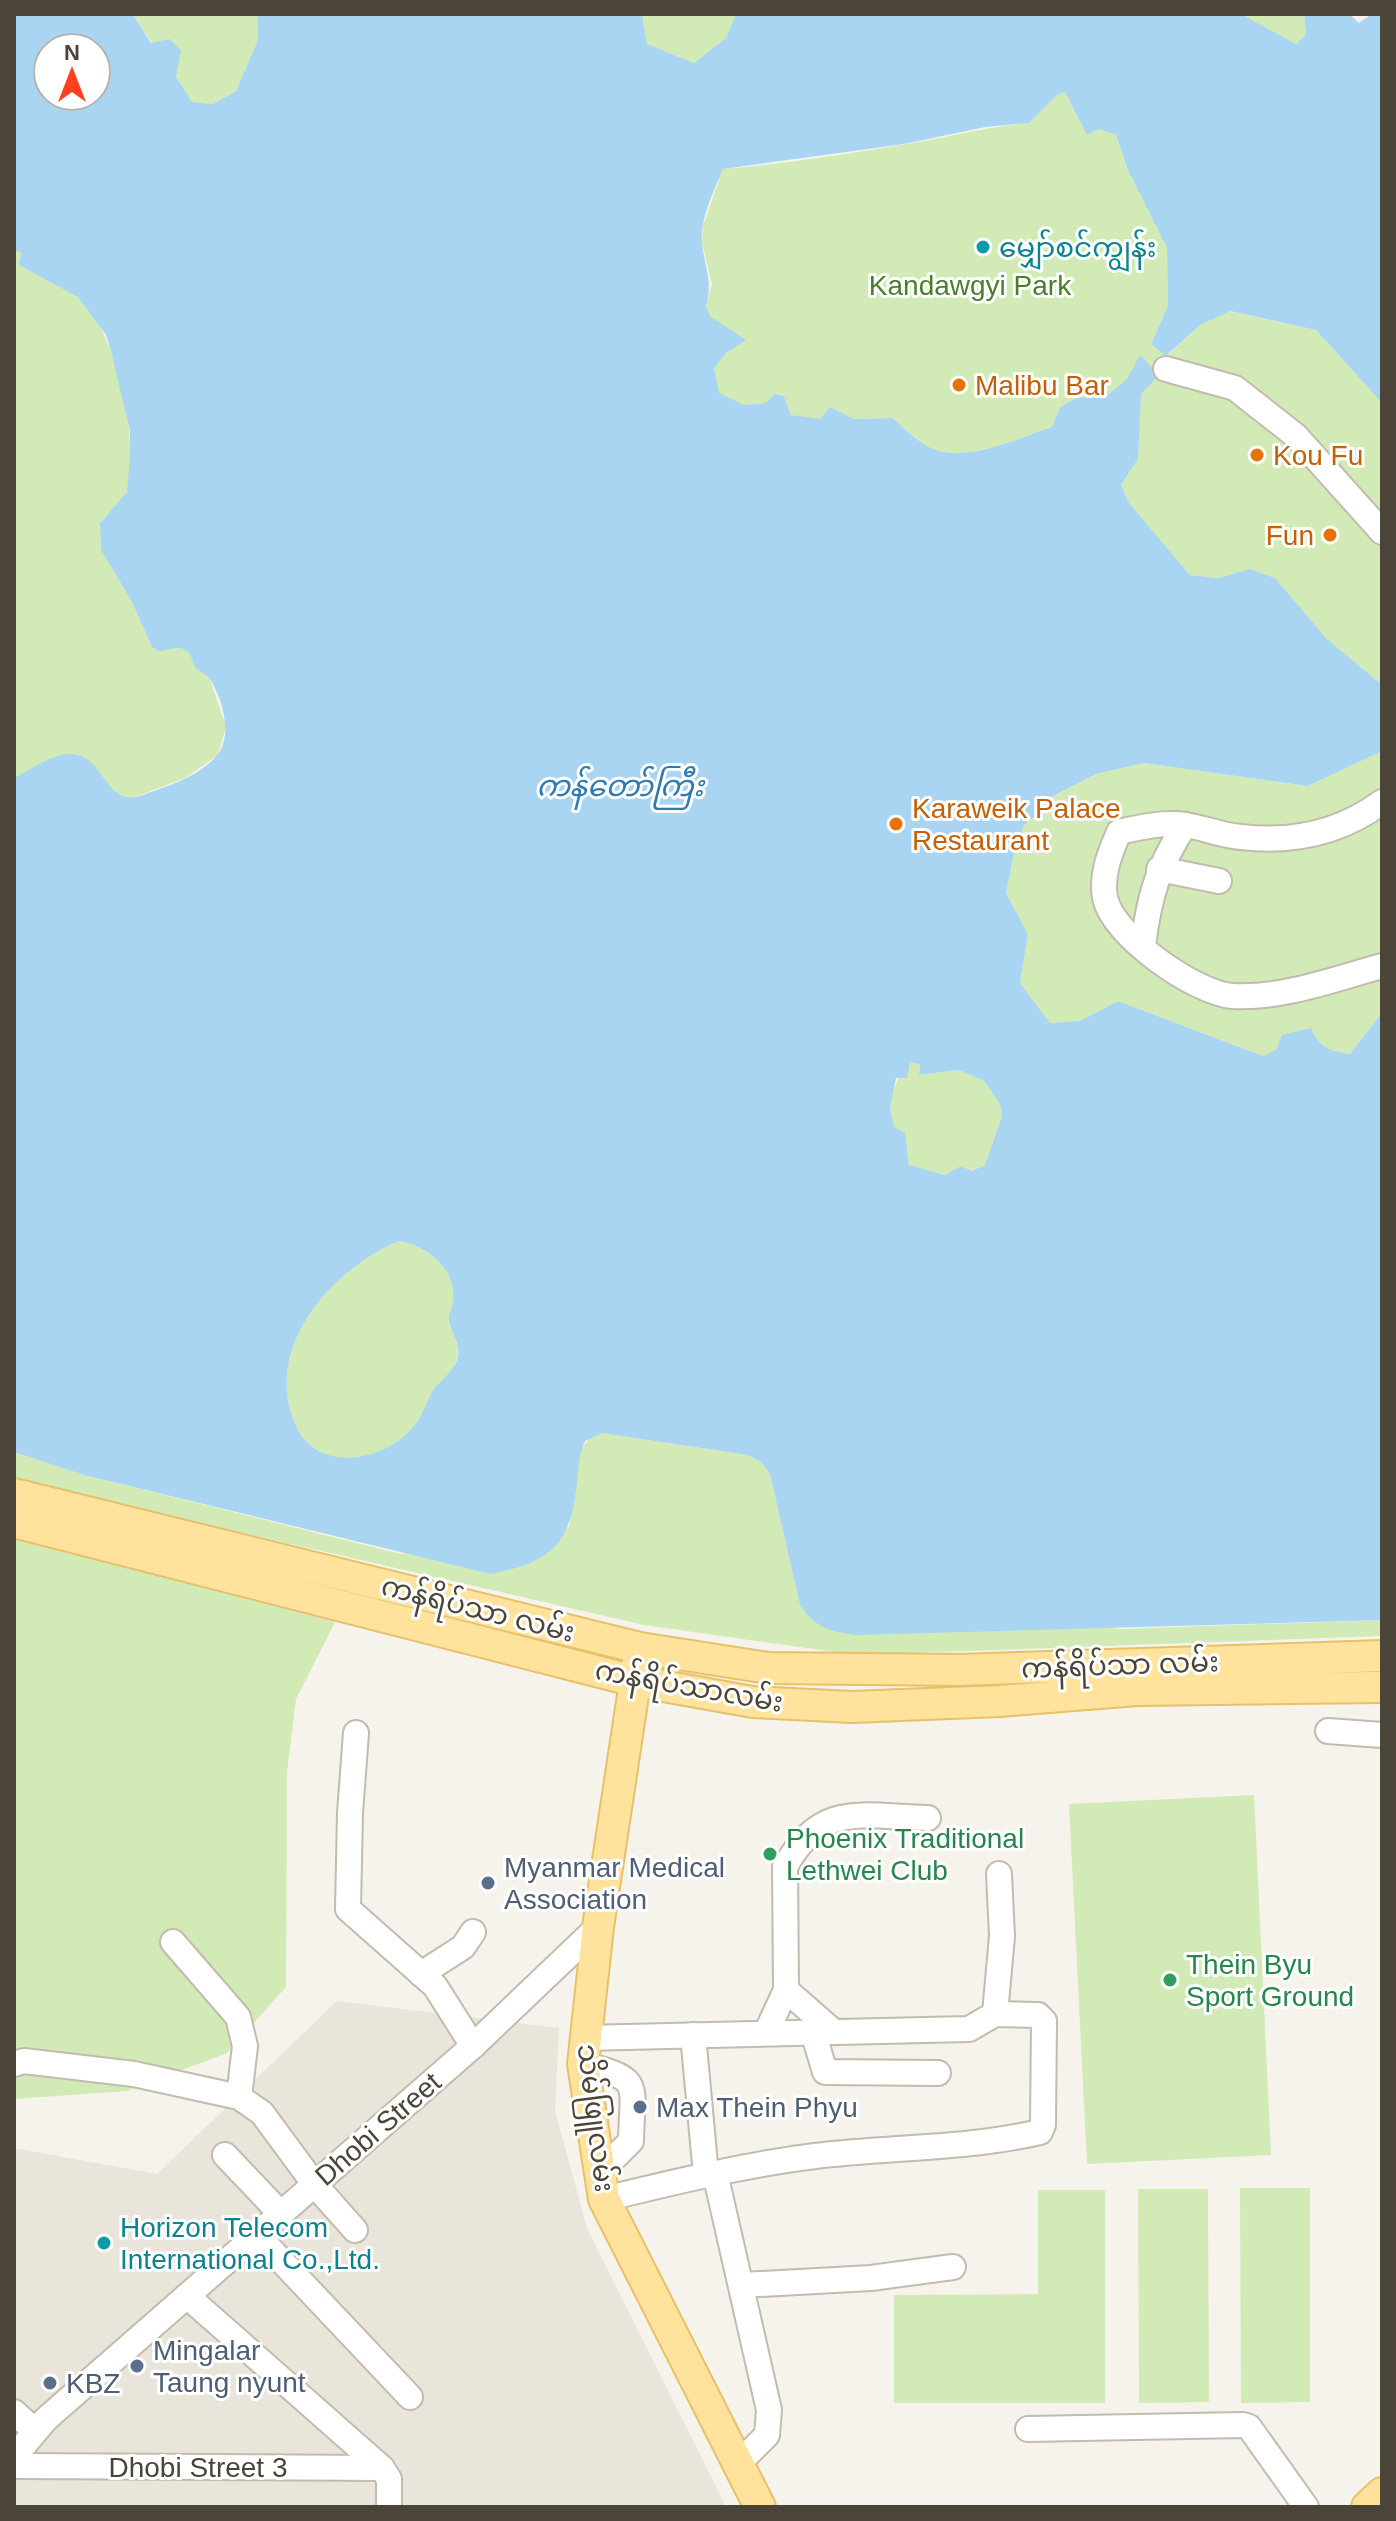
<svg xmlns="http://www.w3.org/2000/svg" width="1396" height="2521" viewBox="0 0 1396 2521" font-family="Arial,'Noto Sans Myanmar',sans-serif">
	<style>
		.residential { fill: #eae5da }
		.green { fill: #d2eab5 }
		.water { fill: #a9d4f2; fill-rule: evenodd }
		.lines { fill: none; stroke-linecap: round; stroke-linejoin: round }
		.minor-casing { stroke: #c2bbae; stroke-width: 28 }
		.major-casing { stroke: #e6c16a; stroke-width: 34 }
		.minor { stroke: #fff; stroke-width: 24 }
		.major { stroke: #ffe39c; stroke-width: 30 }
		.culture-dot { fill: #0f9aa8; stroke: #fff; stroke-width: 3 }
		.food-dot { fill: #e8710a; stroke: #fff; stroke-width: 3 }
		.leisure-dot { fill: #2e9e5b; stroke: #fff; stroke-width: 3 }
		.service-dot { fill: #5c6f8a; stroke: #fff; stroke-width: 3 }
		.labels { text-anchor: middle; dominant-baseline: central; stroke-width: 6; stroke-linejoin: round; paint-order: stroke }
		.culture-label { font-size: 28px; fill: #0d838f; stroke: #fff; text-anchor: start }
		.park-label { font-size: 28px; fill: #4a7f2a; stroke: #fff }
		.food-label { font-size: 28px; fill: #c56008; stroke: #fff; text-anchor: start }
		.street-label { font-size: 28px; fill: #4b4439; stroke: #fff }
		.leisure-label { font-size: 28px; fill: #27864d; stroke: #fff; text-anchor: start }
		.service-label { font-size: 28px; fill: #4e5e75; stroke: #fff; text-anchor: start }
		.water-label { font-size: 30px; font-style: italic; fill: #2e7ab2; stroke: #fff }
	</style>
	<rect width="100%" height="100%" fill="#f6f3ec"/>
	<path class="residential" d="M337 2001 559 2028 555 2111 587 2228 726 2507H14V2148L157 2174Z"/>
	<g class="green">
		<path d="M133 14H257L258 40 236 91 213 104 192 102Z"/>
		<path d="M642 14H736V15L726 38 694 63 647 44Z"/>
		<path d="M1241 14H1304L1306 34 1296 44Z"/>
		<path d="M1065 92 1087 135 1099 129 1116 135 1128 170 1167 248 1168 306 1151 344 1167 356 1200 325 1229 311 1316 330 1382 403V685L1327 639 1275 578 1250 569 1218 578 1190 575 1129 503 1121 485 1138 459 1141 356 1127 379 1104 398 1077 397 1060 407 1052 427C1023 437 975 458 944 452 924 449 907 431 893 418L854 419 830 407 820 420 791 415 784 396 774 394 766 403 744 405 719 394 714 368 727 352 706 306 712 284 702 243 703 226 723 169C782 164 842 155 901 145 944 138 985 127 1029 123L1057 95Z"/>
		<path d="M14 251 21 252 19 265C38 275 64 284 79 298 118 335 139 438 127 490 124 503 107 511 100 523L101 550 132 602 152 647 158 651 179 647 188 651 198 670 209 677 226 726 218 755 185 778 133 798 116 794 102 777 58 757 14 778Z"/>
		<path d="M1382 751V1013L1350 1054 1329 1051 1303 1032 1282 1035 1276 1050 1263 1056 1118 1001 1080 1021 1050 1023 1020 983 1028 934 1006 893 1016 843 1025 824 1039 813 1045 800 1096 774 1144 763 1308 786Z"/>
		<path d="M910 1062 920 1063 919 1075 960 1070 984 1081 1000 1104 1002 1116 985 1165 970 1171 961 1166 945 1175 908 1165C909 1138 902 1146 894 1126 884 1102 896 1080 910 1062Z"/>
		<path d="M399 1241C428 1246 457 1269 453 1302 452 1309 448 1313 449 1320 451 1335 462 1345 456 1361 453 1371 441 1380 434 1389 426 1401 423 1415 414 1426 396 1449 361 1462 333 1456 310 1451 299 1436 292 1416 267 1342 334 1268 399 1241Z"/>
		<path d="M602 1433 748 1455 762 1463 770 1474 800 1605 1122 1629 1382 1620V1636L856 1655 644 1625 77 1495 14 1477V1452L84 1475 401 1554 569 1527 580 1451 592 1435Z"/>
		<path d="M14 1536 335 1622 296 1699 287 1772 286 1987 227 2053 127 2091 14 2099Z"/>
		<path d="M1254 1795 1271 2155 1087 2164 1069 1804Z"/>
		<path d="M1240 2188H1310V2402L1241 2403Z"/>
		<path d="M1138 2189H1208L1209 2402 1139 2403Z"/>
		<path d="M1038 2190H1105V2403H894V2295L1038 2294Z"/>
	</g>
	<path class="water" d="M14 14H133L151 43 169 39 181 50 176 77 192 102 213 104 236 91 258 40 257 14H642L647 44 694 63 726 38 736 14H1241L1296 44 1306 34 1304 14H1349L1359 23 1369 16 1382 14V403L1316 330 1230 311 1200 325 1166 356 1151 344 1168 306 1167 248 1128 170 1116 135 1099 129 1087 135 1065 92 1057 95 1029 123 985 127 904 144 723 169C714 191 700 218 702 243 705 270 713 279 706 307L711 317 746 340 727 352 714 368 719 393 744 405 766 403 774 394 784 396 791 415 820 419 830 407 854 419 893 418C907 431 924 449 944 452 976 458 1022 437 1052 427L1060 407 1078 397 1104 398 1127 379 1140 355 1159 375 1141 394 1138 459 1121 485 1129 503 1190 575 1218 578 1250 569 1275 578 1327 639 1382 685V751L1308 786 1144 763 1096 774 1045 800 1039 813 1025 824 1016 843 1006 893 1028 934 1020 983 1050 1023 1080 1021 1118 1001 1263 1056 1276 1050 1282 1035 1311 1028C1320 1048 1329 1051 1350 1054L1382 1013V1620L856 1635C829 1631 816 1628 800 1605L770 1474 762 1463 748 1455 602 1433 585 1441C577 1458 579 1473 576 1490 569 1549 545 1563 491 1574L84 1475 14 1452V778C30 770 52 754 70 754 106 754 103 809 143 795 168 786 201 776 218 754 233 735 222 696 209 678 205 673 199 672 195 667 192 662 192 655 187 651 178 644 167 651 158 651L152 647 132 602 101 550 100 523 127 492 130 455V431L111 351 106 335 78 297 19 265 21 252 14 251ZM48 48H96V96H48ZM910 1062 920 1064 919 1075 959 1070 984 1081 1000 1104 1002 1116 985 1165 971 1171 961 1166 945 1175 909 1165 905 1133 894 1127 890 1108 896 1078H907ZM399 1241C428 1246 457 1269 453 1302 452 1309 448 1313 449 1320 451 1334 462 1345 457 1360 453 1371 441 1380 434 1389 426 1401 423 1415 414 1426 396 1449 361 1462 333 1456 310 1451 299 1436 292 1416 267 1342 334 1268 399 1241Z"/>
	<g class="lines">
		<defs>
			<g id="minor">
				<path d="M1166 369 1235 388 1296 436 1382 532"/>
				<path d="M1382 802C1340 833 1293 843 1241 837 1223 836 1205 828 1186 825 1163 822 1141 827 1119 832 1110 853 1101 874 1105 898 1113 936 1195 993 1232 996 1282 999 1334 979 1382 966"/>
				<path d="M1159 869 1219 881"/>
				<path d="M1143 946C1149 897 1158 866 1185 825"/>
				<path d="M1328 1731 1382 1735"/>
				<path d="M356 1733 350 1813 348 1909 435 1986 473 2046"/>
				<path d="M173 1942 238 2017 245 2046 239 2097"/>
				<path d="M421 1974 463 1947 473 1932"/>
				<path d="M786 1990 834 2032"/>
				<path d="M995 2014 1002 1936 999 1874"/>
				<path d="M813 2032 825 2072 938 2073"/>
				<path d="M766 2033 786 1990 785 1867C821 1800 863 1817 928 1818"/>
				<path d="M693 2035 706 2175"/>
				<path d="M584 2038 969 2029 995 2014 1038 2015 1044 2021 1043 2125 1040 2132C966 2149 890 2147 815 2156 743 2165 674 2182 604 2199"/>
				<path d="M14 2064 24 2061 134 2074 239 2097 262 2113 315 2185 355 2230"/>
				<path d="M583 2064C644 2080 632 2082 631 2141L600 2172"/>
				<path d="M225 2155 281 2214"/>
				<path d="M715 2173 769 2410 767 2435 737 2465"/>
				<path d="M257 2235 410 2397"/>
				<path d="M742 2285 871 2278 953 2267"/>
				<path d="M187 2296 382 2468 389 2479V2507"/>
				<path d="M14 2412 35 2431"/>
				<path d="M1028 2429 1243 2425 1249 2427 1306 2507"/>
				<path d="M14 2457 46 2419 473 2046 598 1927"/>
				<path d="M14 2466 382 2468"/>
			</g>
			<g id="major">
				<path d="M14 1494 640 1648 768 1668 959 1670 1382 1656"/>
				<path d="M14 1522 635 1681 753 1702 852 1707 1000 1701 1137 1690 1382 1687"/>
				<path d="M638 1662 598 1927 583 2064 604 2199 760 2507"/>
				<path d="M1367 2507 1382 2493"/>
			</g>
		</defs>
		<use href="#minor" class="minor-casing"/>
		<use href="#major" class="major-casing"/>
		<use href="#minor" class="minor"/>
		<use href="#major" class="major"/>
	</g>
	<g class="culture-dot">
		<circle cx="983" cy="247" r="8"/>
		<circle cx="104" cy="2243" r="8"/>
	</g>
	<g class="food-dot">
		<circle cx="959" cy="385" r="8"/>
		<circle cx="1257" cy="455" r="8"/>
		<circle cx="1330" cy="535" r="8"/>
		<circle cx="896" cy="824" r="8"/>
	</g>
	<g class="leisure-dot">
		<circle cx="770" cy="1854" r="8"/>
		<circle cx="1170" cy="1980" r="8"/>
	</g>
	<g class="service-dot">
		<circle cx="488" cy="1883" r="8"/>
		<circle cx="640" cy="2107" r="8"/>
		<circle cx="137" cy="2366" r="8"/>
		<circle cx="50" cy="2383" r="8"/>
	</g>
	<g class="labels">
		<g class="culture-label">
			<text x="999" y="247">မျှော်စင်ကျွန်း</text>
			<text x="120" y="2227">Horizon Telecom<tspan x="120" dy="32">International Co.,Ltd.</tspan></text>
		</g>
		<g class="park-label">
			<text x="970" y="285">Kandawgyi Park</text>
		</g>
		<g class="food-label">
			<text x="975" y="385">Malibu Bar</text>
			<text x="1273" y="455">Kou Fu</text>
			<text x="1314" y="535" text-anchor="end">Fun</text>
			<text x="912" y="808">Karaweik Palace<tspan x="912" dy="32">Restaurant</tspan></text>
		</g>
		<g class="street-label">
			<text transform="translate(478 1609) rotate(14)">ကန်ရိပ်သာ လမ်း</text>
			<text transform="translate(1120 1665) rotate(-2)">ကန်ရိပ်သာ လမ်း</text>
			<text transform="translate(689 1686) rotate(10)">ကန်ရိပ်သာလမ်း</text>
			<text transform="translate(596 2118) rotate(83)">သိမ်ဖြူလမ်း</text>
			<text transform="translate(378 2129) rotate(-41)">Dhobi Street</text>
			<text x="198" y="2467">Dhobi Street 3</text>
		</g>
		<g class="leisure-label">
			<text x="786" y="1838">Phoenix Traditional<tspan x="786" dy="32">Lethwei Club</tspan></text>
			<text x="1186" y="1964">Thein Byu<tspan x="1186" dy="32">Sport Ground</tspan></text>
		</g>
		<g class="service-label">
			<text x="504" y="1867">Myanmar Medical<tspan x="504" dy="32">Association</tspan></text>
			<text x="656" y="2107">Max Thein Phyu</text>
			<text x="153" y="2350">Mingalar<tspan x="153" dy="32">Taung nyunt</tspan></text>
			<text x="66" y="2383">KBZ</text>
		</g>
		<g class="water-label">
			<text x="620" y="785">ကန်တော်ကြီး</text>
		</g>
	</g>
	<rect width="1396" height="2521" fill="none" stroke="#4b4439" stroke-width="32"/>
	<g transform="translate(72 72)"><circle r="38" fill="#ffffff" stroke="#b7b4b0" stroke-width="2"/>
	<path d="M0-6L14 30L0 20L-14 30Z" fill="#fc3f1d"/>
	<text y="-12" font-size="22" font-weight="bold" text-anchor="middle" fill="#4b4439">N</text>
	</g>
</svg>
